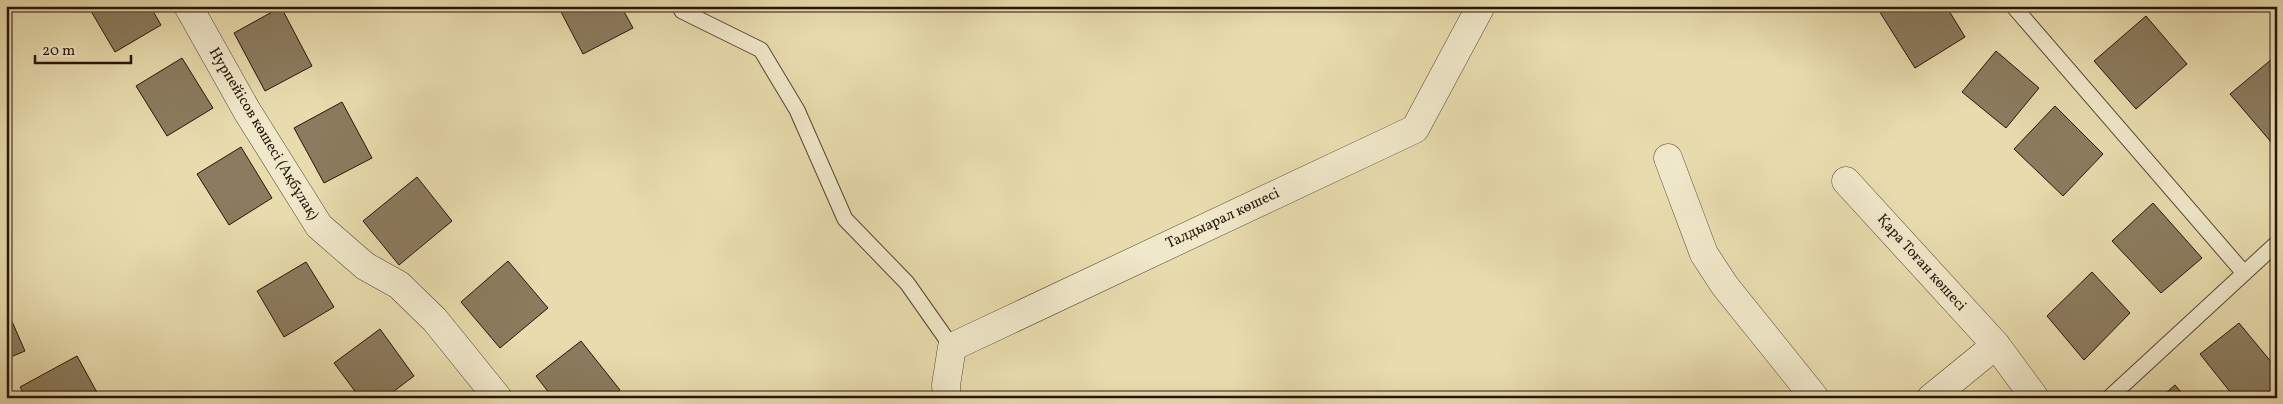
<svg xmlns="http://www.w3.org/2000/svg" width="2283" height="404" viewBox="0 0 2283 404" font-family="Vollkorn,serif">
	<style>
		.building { fill: #8b7c5f; stroke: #271409 }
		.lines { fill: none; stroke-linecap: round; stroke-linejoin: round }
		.service-casing { stroke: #574632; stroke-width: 17 }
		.minor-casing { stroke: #574632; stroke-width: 29 }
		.service { stroke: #f0e8ca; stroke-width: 15 }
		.minor { stroke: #f0e8ca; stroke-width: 28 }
		.labels { text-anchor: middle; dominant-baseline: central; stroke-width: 4; stroke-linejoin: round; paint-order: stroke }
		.street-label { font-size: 15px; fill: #271409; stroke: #f0e8ca }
	</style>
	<rect width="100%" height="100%" fill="#e8dcae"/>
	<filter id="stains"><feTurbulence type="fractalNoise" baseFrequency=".004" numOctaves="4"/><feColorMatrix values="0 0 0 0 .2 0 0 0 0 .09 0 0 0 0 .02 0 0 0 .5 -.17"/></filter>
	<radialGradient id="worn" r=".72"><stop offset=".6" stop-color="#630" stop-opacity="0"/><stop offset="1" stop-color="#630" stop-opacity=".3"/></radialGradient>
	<g class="building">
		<path d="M88 6H150L161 25 115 52Z"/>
		<path d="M567 6H621L633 28 583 54 560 10Z"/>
		<path d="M1876 6H1946L1965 37 1915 68Z"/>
		<path d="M281 7 312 66 265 91 234 33Z"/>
		<path d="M2146 16 2187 64 2136 109 2094 61Z"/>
		<path d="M1996 51 2039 88 2006 128 1962 92Z"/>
		<path d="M182 58 213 108 167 136 136 86Z"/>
		<path d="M2272 59 2277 65V149L2230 94Z"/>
		<path d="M342 102 372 158 324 183 294 128Z"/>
		<path d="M2055 106 2103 154 2063 196 2014 149Z"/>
		<path d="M241 147 272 198 229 225 197 174Z"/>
		<path d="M417 177 452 221 399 265 363 221Z"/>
		<path d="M2153 203 2202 258 2161 293 2112 241Z"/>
		<path d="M508 261 548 308 500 348 461 302Z"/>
		<path d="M306 262 334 307 284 337 257 291Z"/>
		<path d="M2092 272 2130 313 2084 360 2047 316Z"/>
		<path d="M2277 294V305L2271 299Z"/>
		<path d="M6 308 25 351 6 359Z"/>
		<path d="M2239 323 2277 369V385L2260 398H2235L2200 354Z"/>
		<path d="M380 329 414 376 385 398H360L334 363Z"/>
		<path d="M581 341 620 390 611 398H553L536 376Z"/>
		<path d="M77 356 100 398H26L20 387Z"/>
		<path d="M2175 385 2186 398H2160Z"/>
	</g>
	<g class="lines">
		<defs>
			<g id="service">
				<path d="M679 6 682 11 761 50 797 110 845 219 907 283 952 347"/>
				<path d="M2015 8 2244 273"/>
				<path d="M2109 398 2277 243"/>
			</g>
			<g id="minor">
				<path d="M188 6 247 111 319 226 365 266 399 285 435 320 498 398"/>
				<path d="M1668 158 1704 254 1725 286 1815 398"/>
				<path d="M1846 181 1996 345 2035 398"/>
				<path d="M947 398 946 385 952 347 1415 129 1481 6"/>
				<path d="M1931 398 1996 345"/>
			</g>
		</defs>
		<use href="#service" class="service-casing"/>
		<use href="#minor" class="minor-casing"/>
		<use href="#service" class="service"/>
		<use href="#minor" class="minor"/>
	</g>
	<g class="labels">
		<g class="street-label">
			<text transform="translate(263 134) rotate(59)">Нурпейісов көшесі (Ақбұлақ)</text>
			<text transform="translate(1223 219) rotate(-25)">Талдыарал көшесі</text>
			<text transform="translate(1921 263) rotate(48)">Қара Тоған көшесі</text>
		</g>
	</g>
	<rect width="2283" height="404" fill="none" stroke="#e8dcae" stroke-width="25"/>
	<rect x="8" y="8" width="2268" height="389" fill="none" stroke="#271409" stroke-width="2.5"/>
	<rect x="12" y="12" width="2258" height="379" fill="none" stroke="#271409"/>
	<path d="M35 55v8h96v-8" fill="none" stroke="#271409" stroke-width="2.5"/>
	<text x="42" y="55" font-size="15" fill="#271409" stroke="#f0e8ca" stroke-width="4" paint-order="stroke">20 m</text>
	<rect width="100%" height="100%" filter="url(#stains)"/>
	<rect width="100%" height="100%" fill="url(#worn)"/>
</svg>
